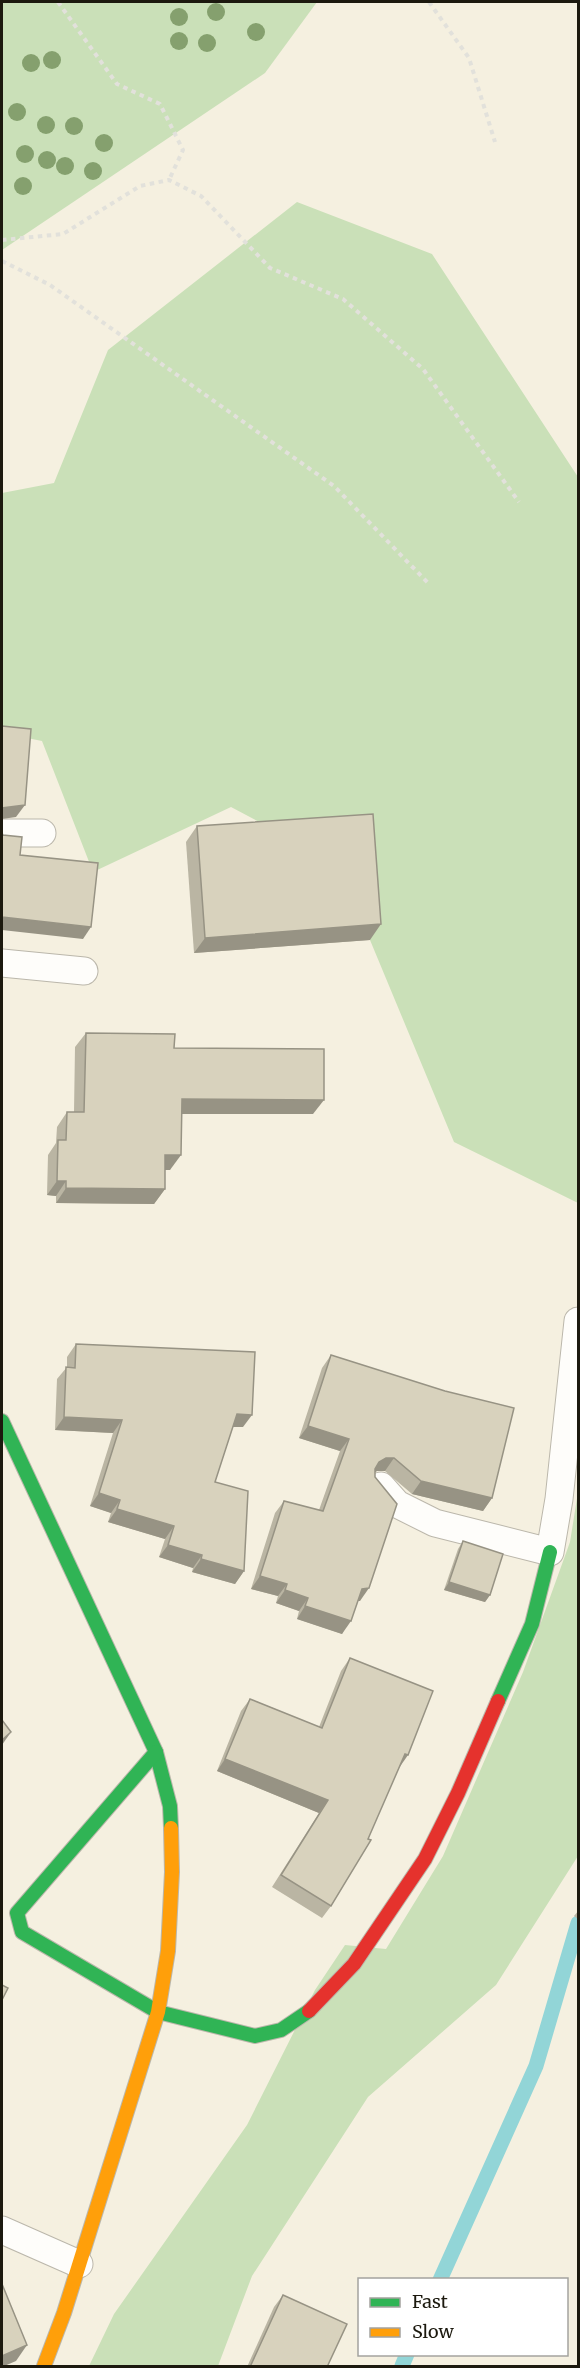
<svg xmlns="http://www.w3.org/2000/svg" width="580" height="2368" viewBox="0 0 580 2368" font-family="Merriweather,serif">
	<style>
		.forest { fill: #cae0b8 }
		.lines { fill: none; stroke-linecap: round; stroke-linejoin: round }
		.stream { stroke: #92d5d7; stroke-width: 15 }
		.lane-casing { stroke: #bbb7ab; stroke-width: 29 }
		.fast-casing { stroke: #bbb7ab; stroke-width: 16 }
		.slow-casing { stroke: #bbb7ab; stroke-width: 16 }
		.jam-casing { stroke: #bbb7ab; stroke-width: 16 }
		.path { stroke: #e2e1db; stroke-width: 4; stroke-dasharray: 4.5 4.5; stroke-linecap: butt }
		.lane { stroke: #fefdfa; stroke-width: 27 }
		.fast { stroke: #30b455; stroke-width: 14 }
		.slow { stroke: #ff9f0a; stroke-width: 14 }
		.jam { stroke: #e5322d; stroke-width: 14 }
		.tree { fill: #85a06e }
		.wall { fill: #bab5a3 }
		.shaded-wall { fill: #979384 }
		.building { fill: #d8d2bd; stroke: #979384; stroke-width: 1.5 }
	</style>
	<rect width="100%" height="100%" fill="#f5f0e0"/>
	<g class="forest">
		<path d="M2 2H317L265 73 2 250Z"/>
		<path d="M297 202 432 254 578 477V1203L454 1142 370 940 351 871 231 807 93 872 42 741 2 733V493L54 483 108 350Z"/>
		<path d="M578 1492V1856L496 1985 368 2097 252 2276 218 2366H89L114 2314 247 2125 315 1990 345 1945 386 1949 443 1856 523 1672 570 1542Z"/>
	</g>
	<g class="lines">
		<g class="stream">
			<path d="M440 2280 536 2066 578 1923"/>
			<path d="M402 2366 407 2354"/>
		</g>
		<defs>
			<g id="lane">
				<path d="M2 833H42"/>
				<path d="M2 963 84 971"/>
				<path d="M381 1486 397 1504 435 1523 550 1552 559 1499 578 1321"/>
				<path d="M2 2230 79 2264"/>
			</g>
			<g id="fast">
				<path d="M2 1421 156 1752 170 1806 171 1828"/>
				<path d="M498 1701 532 1624 550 1552"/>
				<path d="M156 1752 17 1913 22 1932 158 2012 255 2036 281 2030 309 2011"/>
			</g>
			<path id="slow" d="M44 2366 64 2313 158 2012 168 1951 172 1872 171 1828"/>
			<path id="jam" d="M309 2011 354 1964 425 1859 458 1793 498 1701"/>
		</defs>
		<use href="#lane" class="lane-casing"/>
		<use href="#fast" class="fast-casing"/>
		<use href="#slow" class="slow-casing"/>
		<use href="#jam" class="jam-casing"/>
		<g class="path">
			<path d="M58 2 117 84 160 104 183 150 169 180"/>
			<path d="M429 2 469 58 495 142"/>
			<path d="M2 240 63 234 140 186 169 180 201 196 270 268 343 299 423 369 519 502"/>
			<path d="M2 261 50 285 334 486 428 583"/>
		</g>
		<use href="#lane" class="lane"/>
		<use href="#fast" class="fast"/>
		<use href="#slow" class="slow"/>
		<use href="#jam" class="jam"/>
	</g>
	<g class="tree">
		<circle cx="216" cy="12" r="9"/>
		<circle cx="179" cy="17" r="9"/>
		<circle cx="256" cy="32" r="9"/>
		<circle cx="179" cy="41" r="9"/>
		<circle cx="207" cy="43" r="9"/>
		<circle cx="52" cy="60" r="9"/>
		<circle cx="31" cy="63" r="9"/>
		<circle cx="17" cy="112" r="9"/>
		<circle cx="46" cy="125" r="9"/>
		<circle cx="74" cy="126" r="9"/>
		<circle cx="104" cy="143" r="9"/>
		<circle cx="25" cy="154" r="9"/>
		<circle cx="47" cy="160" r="9"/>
		<circle cx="65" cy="166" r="9"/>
		<circle cx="93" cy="171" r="9"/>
		<circle cx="23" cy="186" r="9"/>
	</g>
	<g class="wall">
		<path d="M197 826 370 940 194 953 186 842Z"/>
		<path d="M86 1033 174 1048 313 1114H182L170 1170H165V1189L154 1204 56 1203V1196L47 1195 48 1155 56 1143 57 1127 67 1112H74L75 1047Z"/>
		<path d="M76 1344 243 1427H233L215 1482 244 1571 235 1584 192 1572 193 1568 159 1557 165 1539 108 1522 111 1513 90 1506 113 1433 55 1430 57 1379 67 1367V1357Z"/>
		<path d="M331 1355 492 1498 483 1511 412 1494 385 1471H377L375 1472 360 1601H358L342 1634 297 1619 299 1611 276 1603 278 1596 251 1589 275 1513 284 1501 319 1510 340 1451 299 1438 322 1368Z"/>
		<path d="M463 1541 490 1595 485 1602 444 1590 458 1549Z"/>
		<path d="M350 1658 399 1768 331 1906 322 1918 272 1887 319 1813 217 1771 241 1711 250 1699 319 1727 341 1671Z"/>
		<path d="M579 1910V1920L574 1916Z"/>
		<path d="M283 2295 327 2367H247L274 2307Z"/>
	</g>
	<g class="shaded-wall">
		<path d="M25 805 16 817 2 819V808Z"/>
		<path d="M2 917 91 927 83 939 2 930Z"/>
		<path d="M381 924 370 940 194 953 205 938Z"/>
		<path d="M182 1099 324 1100 313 1114H172Z"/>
		<path d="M165 1155H181L170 1170H155Z"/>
		<path d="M57 1181H66L56 1196 47 1195Z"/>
		<path d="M66 1188 165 1189 154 1204 56 1203Z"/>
		<path d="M237 1414 252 1415 243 1427H228Z"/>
		<path d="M64 1417 122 1420 113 1433 55 1430Z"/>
		<path d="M308 1426 349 1439 340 1451 299 1438Z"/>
		<path d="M386 1458H394L385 1471H377L370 1475 379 1462Z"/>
		<path d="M421 1481 492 1498 483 1511 412 1494Z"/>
		<path d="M99 1493 120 1500 111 1513 90 1506Z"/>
		<path d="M117 1509 174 1526 165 1539 108 1522Z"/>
		<path d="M168 1545 202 1555 193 1568 159 1557Z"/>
		<path d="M201 1559 244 1571 235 1584 192 1572Z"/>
		<path d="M260 1576 287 1584 278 1596 251 1589Z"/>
		<path d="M449 1582 490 1595 485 1602 444 1590Z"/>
		<path d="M369 1588 360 1601H353L362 1589Z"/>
		<path d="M285 1590 308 1598 299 1611 276 1603Z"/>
		<path d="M305 1606 351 1621 342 1634 297 1619Z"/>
		<path d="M11 1732 2 1745V1740Z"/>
		<path d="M405 1754 408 1755 399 1768 396 1767Z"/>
		<path d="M225 1759 328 1800 319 1813 217 1771Z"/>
		<path d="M27 2345 16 2361 2 2367V2356Z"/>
	</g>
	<g class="building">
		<path d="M2 726 31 729 25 805 2 808V809Z"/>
		<path d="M373 814 381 924 205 938 197 826Z"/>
		<path d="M2 833 3 835 22 837 20 855 98 863 91 927 2 917Z"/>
		<path d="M86 1033 175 1034 174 1048 324 1049V1100L182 1099 181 1155H165V1189L66 1188V1181H57L58 1140H66L67 1112H84Z"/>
		<path d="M76 1344 255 1352 252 1415 237 1414 215 1482 248 1491 244 1571 201 1559 202 1555 168 1545 174 1526 117 1509 120 1500 99 1493 122 1420 64 1417 66 1367 75 1368Z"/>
		<path d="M331 1355 445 1391 514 1408 492 1498 421 1481 394 1458H386L379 1462 375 1469V1477L397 1504 369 1588 362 1589 351 1621 305 1606 308 1598 285 1590 287 1584 260 1576 284 1501 323 1511 349 1439 308 1426Z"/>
		<path d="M463 1541 503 1554 490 1595 449 1582Z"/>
		<path d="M350 1658 433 1691 408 1755 405 1754 368 1839 371 1840 331 1906 281 1875 328 1800 225 1759 250 1699 322 1728Z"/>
		<path d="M2 1720 11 1732 2 1740Z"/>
		<path d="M2 1985 8 1988 2 2000Z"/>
		<path d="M2 2284 27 2345 2 2356Z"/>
		<path d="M283 2295 347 2324 327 2367H250Z"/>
	</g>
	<rect width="580" height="2368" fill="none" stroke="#1c190e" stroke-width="6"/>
	<rect x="358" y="2278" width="210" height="78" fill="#ffffff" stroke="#a4a39f" stroke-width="1.5"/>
	<rect x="370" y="2298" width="30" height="9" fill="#30b455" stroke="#a4a39f" stroke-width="1.5"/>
	<text x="412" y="2308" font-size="18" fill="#1c190e">Fast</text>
	<rect x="370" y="2328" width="30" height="9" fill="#ff9f0a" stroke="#a4a39f" stroke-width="1.5"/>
	<text x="412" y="2338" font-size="18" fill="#1c190e">Slow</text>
</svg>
